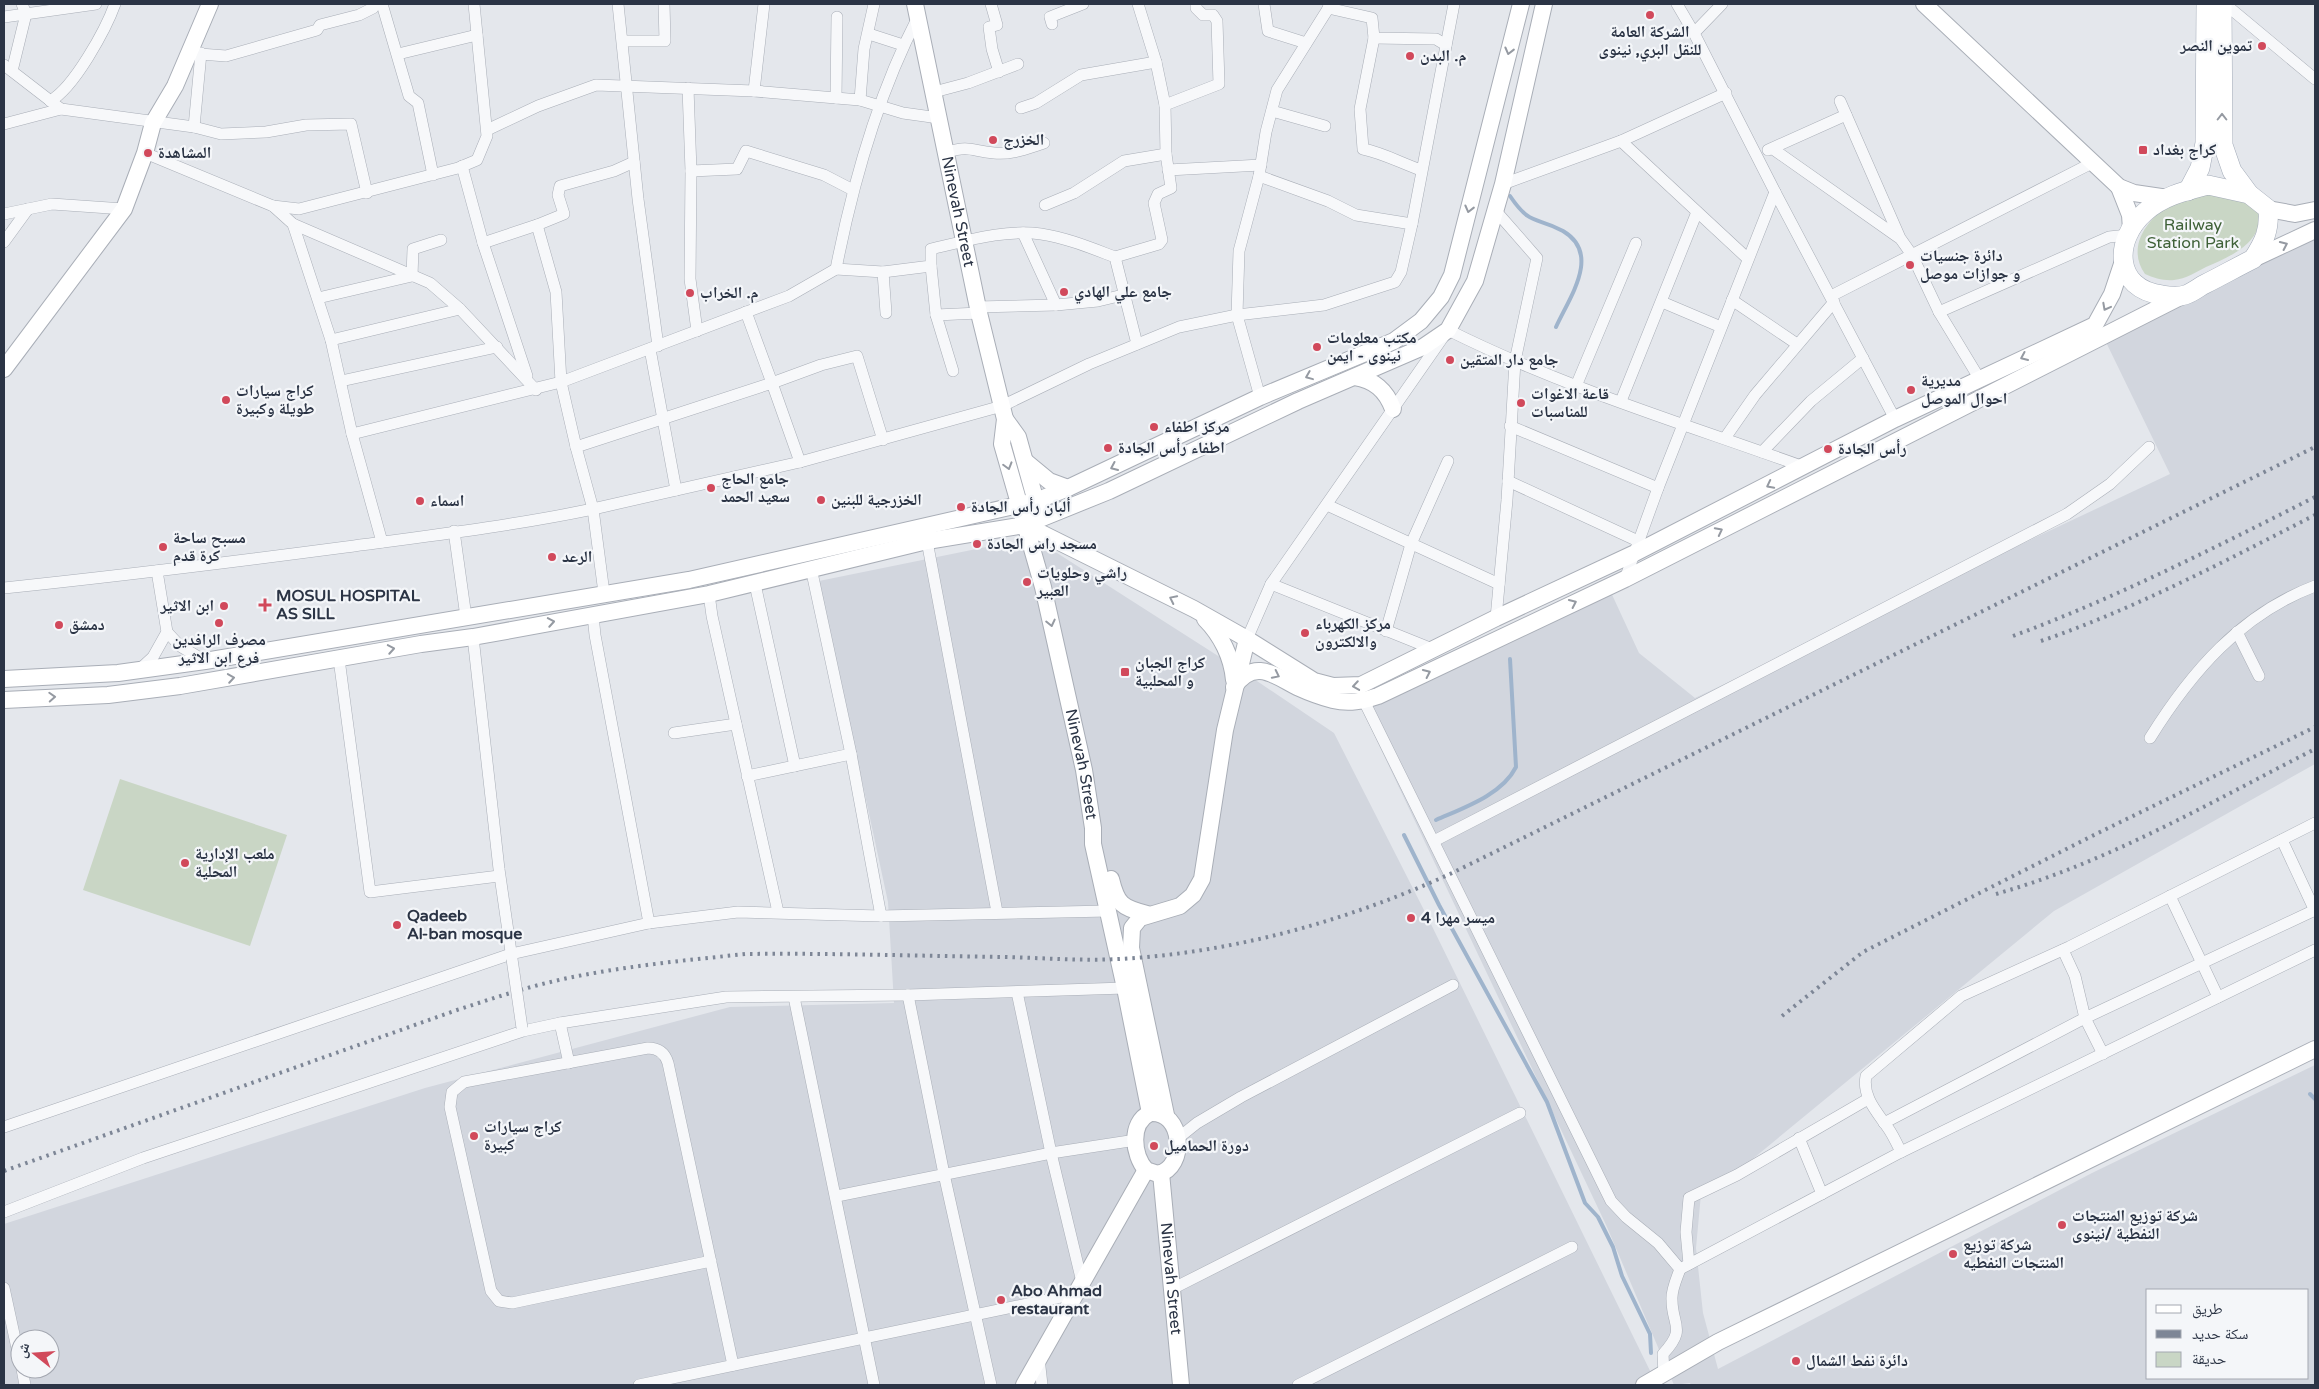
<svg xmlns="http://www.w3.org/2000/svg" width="2319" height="1389" viewBox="0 0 2319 1389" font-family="'Varela Round','Noto Naskh Arabic',sans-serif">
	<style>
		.built { fill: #d2d6de; fill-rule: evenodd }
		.green { fill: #c9d6c5 }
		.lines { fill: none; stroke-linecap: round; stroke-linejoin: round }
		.stream { stroke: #9fb4cc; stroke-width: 4 }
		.street-casing { stroke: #a9aeb7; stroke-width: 12 }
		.secondary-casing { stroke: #a9aeb7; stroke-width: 18 }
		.primary-casing { stroke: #a3abb8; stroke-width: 20 }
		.street { stroke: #f7f8fa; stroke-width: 11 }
		.secondary { stroke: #fff; stroke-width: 16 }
		.primary { stroke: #fff; stroke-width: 19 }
		.rail { stroke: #7d8696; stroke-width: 4; stroke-dasharray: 2.5 5; stroke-linecap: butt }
		.street-bridge-casing { stroke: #a9aeb7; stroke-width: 12; stroke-linecap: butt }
		.street-bridge { stroke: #f7f8fa; stroke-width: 11 }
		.oneway { stroke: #959aa2 }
		.poi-dot { fill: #d1495b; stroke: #f4f6f9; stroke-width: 2 }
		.labels { text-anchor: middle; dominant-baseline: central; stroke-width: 4.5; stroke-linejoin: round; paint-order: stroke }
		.poi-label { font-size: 16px; font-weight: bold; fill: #2b3445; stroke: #f4f6f9; text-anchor: start }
		.street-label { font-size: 16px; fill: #2b3445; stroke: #f4f6f9 }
		.park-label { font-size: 16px; fill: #3f6138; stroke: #f4f6f9 }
	</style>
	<rect width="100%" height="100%" fill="#e4e7ec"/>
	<g class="built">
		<path d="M2315 230V764L2054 911 1721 1185 1701 1194 1696 1248 1703 1313 1718 1369 2092 1173 2315 1065V1385H1691L1690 1383 1674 1385 1607 1227 1360 705 1608 586 1639 653 1695 698 2170 474 2103 336ZM2148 1290H2308V1378H2148Z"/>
		<path d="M1001 544 1057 553 1251 677 1334 733 1426 914 1657 1385H5L4 1224 425 1088 730 1007 894 1003 888 902 819 581ZM20 1339H50V1369H20Z"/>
	</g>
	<g class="green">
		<path d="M2211 192 2244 199 2258 210C2266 242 2229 257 2206 267 2196 272 2186 279 2174 280 2164 281 2154 278 2145 274 2125 246 2149 215 2176 202 2187 197 2200 195 2211 192Z"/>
		<path d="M120 779 287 835 250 946 83 890Z"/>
	</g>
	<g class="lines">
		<g class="stream">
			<path d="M1510 196C1531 227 1536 216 1563 231 1602 254 1569 298 1556 327"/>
			<path d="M1436 820C1463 808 1502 795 1516 767L1510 659"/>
			<path d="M1404 835 1439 905 1547 1102 1585 1203 1598 1217 1613 1247 1622 1276 1650 1334 1651 1353"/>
			<path d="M2310 1094 2315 1099"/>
		</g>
		<defs>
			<g id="street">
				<path d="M382 4 409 96 418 103 433 175"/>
				<path d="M618 4 638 199 658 346"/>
				<path d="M991 4 997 25 989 27 992 49 999 72"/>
				<path d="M1138 4 1156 62 1165 105"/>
				<path d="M1264 4 1268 31 1306 43"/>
				<path d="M1677 4 1694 33"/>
				<path d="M1722 4 1694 33 1775 192 1895 419"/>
				<path d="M2225 4 2315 79"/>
				<path d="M1328 8 1372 18 1374 38 1436 39 1446 45"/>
				<path d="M4 17 96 4"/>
				<path d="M1052 24 1050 17 1083 4"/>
				<path d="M869 34 903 45"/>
				<path d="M1374 38 1360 109 1363 149C1383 153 1401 163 1421 170"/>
				<path d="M623 41H665L664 4"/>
				<path d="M187 53 226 56 317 30 320 25 359 15 373 8 375 4"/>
				<path d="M398 54 477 35"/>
				<path d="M4 65 61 109 194 127 221 134 266 132 306 125 351 124 367 193"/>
				<path d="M12 71 26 14 22 4"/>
				<path d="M688 88 691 171 737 169 746 151 824 175 853 190"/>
				<path d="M754 91 764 4"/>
				<path d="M934 92 968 83 1018 64"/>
				<path d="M836 98 837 17"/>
				<path d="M860 100 864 49 874 4"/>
				<path d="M50 101C74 88 106 29 115 4"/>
				<path d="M1840 101 1900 238 1912 255 1939 312 1979 378"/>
				<path d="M1021 108 1036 103 1081 75 1156 62"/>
				<path d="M1272 111 1325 126"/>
				<path d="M4 124 61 109"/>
				<path d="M194 127 201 53"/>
				<path d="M487 130 538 106 596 85 754 91 836 98 860 100 903 113 939 118"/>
				<path d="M1621 141 1747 258"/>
				<path d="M1773 149 1898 237"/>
				<path d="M1768 150 1846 115"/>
				<path d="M947 152C971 145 971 151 994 153 1011 155 1028 148 1044 143"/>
				<path d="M145 153 273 206 293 224 430 283 460 309 536 390"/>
				<path d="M462 166 483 243 537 225 556 292 561 382 576 447"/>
				<path d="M1168 170 1261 165"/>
				<path d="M691 171 690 279 697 331"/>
				<path d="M1259 176 1328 201 1356 215 1412 224"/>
				<path d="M1503 184 1621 141 1726 93"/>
				<path d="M1045 205 1074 193 1124 161 1166 154"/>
				<path d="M273 206 299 209 458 168 477 160 487 136 474 4"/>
				<path d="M1495 210 1537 258 1515 361 1507 500 1496 618"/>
				<path d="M4 214 52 204 124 209"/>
				<path d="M293 224 331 340 352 434 382 542"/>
				<path d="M537 225 564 214 558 195 560 186 614 171 634 162"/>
				<path d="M4 242 28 209"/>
				<path d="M483 243 527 376"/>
				<path d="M1115 257 1159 244 1162 240 1154 203 1158 194 1171 188 1166 154 1165 105 1219 84 1217 21 1213 15H1203L1196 8V4"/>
				<path d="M931 266 936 315 979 313"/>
				<path d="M836 269 883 272 931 266V249C966 241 1005 229 1041 234 1067 238 1091 248 1115 257L1137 344"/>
				<path d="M883 272 886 313"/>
				<path d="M1831 296 2092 163"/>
				<path d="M318 298 412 276 413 249 441 240"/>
				<path d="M1732 300 1797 344"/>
				<path d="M1662 302 1721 327"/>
				<path d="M1056 305 1098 301 1123 295"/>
				<path d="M977 307 1056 305 1023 233"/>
				<path d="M746 312 772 383 821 365 857 356 883 440"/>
				<path d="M1939 312 2109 237 2128 235"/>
				<path d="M936 315 953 371"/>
				<path d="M331 340 460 309"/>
				<path d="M650 349 676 490"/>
				<path d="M341 381 497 347"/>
				<path d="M1576 386 1636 243"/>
				<path d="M1260 397 1237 315 1239 251 1259 176 1266 132 1277 90 1331 4"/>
				<path d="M1621 401 1697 212"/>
				<path d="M1510 426 1658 488"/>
				<path d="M352 434 561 382 789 296 836 269C853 182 877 96 918 17"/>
				<path d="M1725 438 1755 395 1834 302"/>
				<path d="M1762 452 1811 401 1863 358"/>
				<path d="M1508 481 1638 541"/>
				<path d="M1327 505 1499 584"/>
				<path d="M454 531 466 617"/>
				<path d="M927 541 997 912"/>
				<path d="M811 568 851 754 881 916"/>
				<path d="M1625 579 1658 488 1775 192"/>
				<path d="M755 584 795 766"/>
				<path d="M1271 584 1435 650"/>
				<path d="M4 588C118 576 232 562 346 547 428 536 511 526 593 509L800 462 1002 406 1089 364 1179 327 1237 315 1324 305 1395 282 1401 272 1412 224 1454 4"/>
				<path d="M604 593 593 509 576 447 772 383 800 462"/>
				<path d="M709 594 712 616 778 912"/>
				<path d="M593 615 595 635 649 923"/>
				<path d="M1386 631 1411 544 1448 461"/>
				<path d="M167 632 180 646 205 661"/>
				<path d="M2237 632 2259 676"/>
				<path d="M473 637 499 869 512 959"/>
				<path d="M1247 639 1271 584 1448 330C1562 387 1685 424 1804 467"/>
				<path d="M339 659 370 892 499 876"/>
				<path d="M139 670 153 657 167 632 157 571"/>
				<path d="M1364 701 1611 1201 1626 1217 1658 1243 1680 1269C1677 1278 1671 1290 1672 1300 1672 1326 1687 1328 1663 1354L1664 1375"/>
				<path d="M674 733 736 724"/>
				<path d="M2150 738C2191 672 2241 614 2315 586"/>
				<path d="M747 776 851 754"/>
				<path d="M2282 840 2315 911"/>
				<path d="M1434 841 2067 514 2110 484 2149 447"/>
				<path d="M2170 896 2218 997"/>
				<path d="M2063 950 2075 976 2085 1018 2315 910"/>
				<path d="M1017 992 1051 1153 1082 1282"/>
				<path d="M908 995 944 1174 991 1385"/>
				<path d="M794 997 874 1385"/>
				<path d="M560 1023 569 1063"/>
				<path d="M1884 1123 2085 1018 2103 1054"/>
				<path d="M4 1127 511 954 649 923 738 912 881 916 1108 911"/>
				<path d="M1799 1138 1822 1194"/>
				<path d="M1177 1139 1197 1123 1241 1097 1453 985"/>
				<path d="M1901 1152C1897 1144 1893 1135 1888 1128 1877 1112 1862 1097 1866 1076L1961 996 2069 947 2315 823"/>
				<path d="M837 1196 1051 1153 1136 1140"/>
				<path d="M4 1212 143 1158 523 1031 560 1023 726 997 908 995 1125 988"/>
				<path d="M711 1261 512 1303 499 1301 491 1291 450 1107 452 1092 464 1082 648 1048C658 1048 665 1053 668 1063L733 1365"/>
				<path d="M1689 1264 1686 1232 1689 1198 1737 1175 1868 1099"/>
				<path d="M1680 1269 1901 1152 2315 950"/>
				<path d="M4 1288 20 1362"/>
				<path d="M1172 1289 1520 1113"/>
				<path d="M1039 1358 1042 1385"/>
				<path d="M22 1369 25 1385"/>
				<path d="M639 1385 1075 1294"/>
				<path d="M1298 1385 1572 1247"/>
			</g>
			<g id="secondary">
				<path id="s1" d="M915 4 979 313 1005 419 1002 444 1043 587 1084 770 1093 828V844L1125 988 1150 1113"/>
				<path d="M1924 4 2119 187 2134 193 2168 198"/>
				<path d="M2119 187 2130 215 2131 229"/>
				<path d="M2268 209 2295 214 2315 210"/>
				<path d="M2253 259 2315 230"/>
				<path d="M4 369 124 209 145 153 153 123 175 86 210 4"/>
				<path d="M1355 377C1374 380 1386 390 1393 409"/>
				<path d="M1005 419 1018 437 1038 509"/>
				<path d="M1026 462 1049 481 1068 488"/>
				<path d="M1025 525 1194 609 1247 639 1314 681 1333 686 1361 685 1496 618 1633 554 1895 419 2095 325 2112 294 2123 261"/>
				<path d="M1205 619C1221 635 1232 657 1234 680"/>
				<path d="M4 679 118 673 205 661 689 580 1036 501 1068 488 1260 397 1394 341 1421 321 1441 297 1452 275 1521 4"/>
				<path d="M1234 687C1254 658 1274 675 1297 687 1308 692 1321 697 1333 700 1349 704 1363 701 1378 696L1625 579 2184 295"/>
				<path d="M4 700 108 695 180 686 421 644 473 637 709 594 927 541 1025 525 1109 491 1298 401 1423 347 1448 330 1475 281 1503 184 1544 4"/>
				<path d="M1111 879C1117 904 1122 908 1147 914"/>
				<path d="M1150 1113C1184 1110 1187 1168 1158 1174L1146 1170C1133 1155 1129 1123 1150 1113Z"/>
				<path d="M1166 1115 1131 948 1132 928 1140 918 1180 906 1193 895 1202 879 1225 730 1247 639"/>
				<path id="s2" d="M1161 1173 1181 1385"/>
				<path d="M1024 1385 1146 1170"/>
				<path d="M1644 1385 1718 1342 2315 1049"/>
			</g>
			<g id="primary">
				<path d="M2222 4 2223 145 2232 171 2249 194"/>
				<path d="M2208 185 2249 194 2268 209C2270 230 2264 242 2253 259 2237 267 2221 276 2205 284 2199 287 2192 293 2185 295 2178 297 2168 296 2162 295 2114 289 2113 240 2145 212 2163 196 2185 191 2208 185Z"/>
				<path d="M2188 191 2200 168 2205 143 2206 4"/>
			</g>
		</defs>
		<use href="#street" class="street-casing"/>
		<use href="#secondary" class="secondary-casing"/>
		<use href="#primary" class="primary-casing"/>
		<use href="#street" class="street"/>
		<use href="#secondary" class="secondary"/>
		<use href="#primary" class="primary"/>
		<g class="rail">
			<path d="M2013 636C2118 597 2216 547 2315 497"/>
			<path d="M2041 641C2137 608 2225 561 2315 515"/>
			<path d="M1996 894C2109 862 2211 802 2315 749"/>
			<path d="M1782 1016 1863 952 2096 834 2315 727"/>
			<path d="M4 1171 457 1010C494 998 530 986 568 978 626 966 687 960 746 954 833 953 919 956 1006 957 1044 958 1082 961 1119 959 1232 953 1347 921 1450 874L2315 447"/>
		</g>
		<defs>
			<path id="street-bridge" d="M512 959 522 1028"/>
		</defs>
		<use href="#street-bridge" class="street-bridge-casing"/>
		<use href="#street-bridge" class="street-bridge"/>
	</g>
	<defs><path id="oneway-chevron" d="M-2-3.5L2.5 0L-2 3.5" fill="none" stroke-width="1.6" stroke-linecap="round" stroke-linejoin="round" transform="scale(1.25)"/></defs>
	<g class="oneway">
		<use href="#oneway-chevron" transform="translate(1509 51) rotate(104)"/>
		<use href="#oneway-chevron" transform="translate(2222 117) rotate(-90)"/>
		<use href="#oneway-chevron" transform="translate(1469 209) rotate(104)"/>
		<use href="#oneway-chevron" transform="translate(2284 245) rotate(-25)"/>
		<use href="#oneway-chevron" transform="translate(2106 307) rotate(118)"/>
		<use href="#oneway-chevron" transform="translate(2024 357) rotate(156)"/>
		<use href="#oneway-chevron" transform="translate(1309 376) rotate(158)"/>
		<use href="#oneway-chevron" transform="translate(1008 466) rotate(74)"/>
		<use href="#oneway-chevron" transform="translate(1114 467) rotate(156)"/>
		<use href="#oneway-chevron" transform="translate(1770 485) rotate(153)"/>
		<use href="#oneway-chevron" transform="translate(1719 531) rotate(-27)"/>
		<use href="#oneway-chevron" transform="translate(1173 599) rotate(-154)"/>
		<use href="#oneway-chevron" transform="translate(1573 603) rotate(-25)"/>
		<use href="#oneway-chevron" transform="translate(551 622) rotate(-10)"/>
		<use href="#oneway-chevron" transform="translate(1051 623) rotate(77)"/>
		<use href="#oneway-chevron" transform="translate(391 649) rotate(-10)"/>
		<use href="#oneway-chevron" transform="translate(1427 673) rotate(-25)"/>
		<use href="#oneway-chevron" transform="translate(1276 675) rotate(26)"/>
		<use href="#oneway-chevron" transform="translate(231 678) rotate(-9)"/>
		<use href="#oneway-chevron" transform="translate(1356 686) rotate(171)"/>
		<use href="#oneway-chevron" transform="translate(52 697) rotate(-3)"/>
	</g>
	<g class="poi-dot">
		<circle cx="1650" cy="15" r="5"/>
		<circle cx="2262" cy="46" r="5"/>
		<circle cx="1410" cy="56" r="5"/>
		<circle cx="993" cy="140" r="5"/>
		<rect x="2138" y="145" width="10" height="10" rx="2.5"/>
		<circle cx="148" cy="153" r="5"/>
		<circle cx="1910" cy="265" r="5"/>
		<circle cx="1064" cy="292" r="5"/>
		<circle cx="690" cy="293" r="5"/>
		<circle cx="1317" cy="347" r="5"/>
		<circle cx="1450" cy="360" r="5"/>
		<circle cx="1911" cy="390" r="5"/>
		<circle cx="226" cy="400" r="5"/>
		<circle cx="1521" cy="403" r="5"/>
		<circle cx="1154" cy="427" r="5"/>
		<circle cx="1108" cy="448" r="5"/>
		<circle cx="1828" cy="449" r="5"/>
		<circle cx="711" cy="488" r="5"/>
		<circle cx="821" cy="500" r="5"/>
		<circle cx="420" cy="501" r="5"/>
		<circle cx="961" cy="507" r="5"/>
		<circle cx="977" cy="544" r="5"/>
		<circle cx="163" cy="547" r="5"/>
		<circle cx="552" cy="557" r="5"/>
		<circle cx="1027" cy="582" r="5"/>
		<path d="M262.5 597.5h5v5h5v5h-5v5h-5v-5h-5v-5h5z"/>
		<circle cx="224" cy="606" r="5"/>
		<circle cx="219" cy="623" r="5"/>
		<circle cx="59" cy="625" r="5"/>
		<circle cx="1305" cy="633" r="5"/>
		<rect x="1120" y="667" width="10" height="10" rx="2.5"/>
		<circle cx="185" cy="863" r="5"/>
		<circle cx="1411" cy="918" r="5"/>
		<circle cx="397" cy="925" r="5"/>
		<circle cx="474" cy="1136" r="5"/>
		<circle cx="1154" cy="1146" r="5"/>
		<circle cx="2062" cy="1225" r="5"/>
		<circle cx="1953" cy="1254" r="5"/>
		<circle cx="1001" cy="1300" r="5"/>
		<circle cx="1796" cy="1361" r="5"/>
	</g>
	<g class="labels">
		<g class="poi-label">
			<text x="1650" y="32" text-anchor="middle">الشركة العامة<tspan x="1650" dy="18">للنقل البري, نينوى</tspan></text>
			<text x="2252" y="46" text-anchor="end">تموين النصر</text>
			<text x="1420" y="56">م. البدن</text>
			<text x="1003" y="140">الخزرج</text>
			<text x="2153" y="150">كراج بغداد</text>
			<text x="158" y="153">المشاهدة</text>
			<text x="1920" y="256">دائرة جنسيات<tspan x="1920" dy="18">و جوازات موصل</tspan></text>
			<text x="1074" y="292">جامع علي الهادي</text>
			<text x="700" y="293">م. الخراب</text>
			<text x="1327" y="338">مكتب معلومات<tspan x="1327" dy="18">نينوى - ايمن</tspan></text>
			<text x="1460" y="360">جامع دار المتقين</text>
			<text x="1921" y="381">مديرية<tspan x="1921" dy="18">احوال الموصل</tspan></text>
			<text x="236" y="391">كراج سيارات<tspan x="236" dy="18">طويلة وكبيرة</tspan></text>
			<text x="1531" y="394">قاعة الاغوات<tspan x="1531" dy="18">للمناسبات</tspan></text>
			<text x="1164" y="427">مركز اطفاء</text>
			<text x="1118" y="448">اطفاء رأس الجادة</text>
			<text x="1838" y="449">رأس الجادة</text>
			<text x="721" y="479">جامع الحاج<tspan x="721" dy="18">سعيد الحمد</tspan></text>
			<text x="831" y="500">الخزرجية للبنين</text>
			<text x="430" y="501">اسماء</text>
			<text x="971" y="507">ألبان رأس الجادة</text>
			<text x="173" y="538">مسبح ساحة<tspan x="173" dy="18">كرة قدم</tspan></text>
			<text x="987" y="544">مسجد راس الجادة</text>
			<text x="562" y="557">الرعد</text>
			<text x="1037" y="573">راشي وحلويات<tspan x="1037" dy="18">العبير</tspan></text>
			<text x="276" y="596">MOSUL HOSPITAL<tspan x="276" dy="18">AS SILL</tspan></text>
			<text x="214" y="606" text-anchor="end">ابن الاثير</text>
			<text x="1315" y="624">مركز الكهرباء<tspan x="1315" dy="18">والالكترون</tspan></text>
			<text x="69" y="625">دمشق</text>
			<text x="219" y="640" text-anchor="middle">مصرف الرافدين<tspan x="219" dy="18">فرع ابن الاثير</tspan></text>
			<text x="1135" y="663">كراج الجبان<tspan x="1135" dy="18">و المحلبية</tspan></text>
			<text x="195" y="854">ملعب الإدارية<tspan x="195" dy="18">المحلية</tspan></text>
			<text x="407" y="916">Qadeeb<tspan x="407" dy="18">Al-ban mosque</tspan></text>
			<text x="1421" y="918">ميسر مهرا 4</text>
			<text x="484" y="1127">كراج سيارات<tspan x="484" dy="18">كبيرة</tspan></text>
			<text x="1164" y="1146">دورة الحماميل</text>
			<text x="2072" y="1216">شركة توزيع المنتجات<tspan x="2072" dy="18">النفطية /نينوى</tspan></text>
			<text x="1963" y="1245">شركة توزيع<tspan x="1963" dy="18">المنتجات النفطيه</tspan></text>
			<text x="1011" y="1291">Abo Ahmad<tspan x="1011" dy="18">restaurant</tspan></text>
			<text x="1806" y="1361">دائرة نفط الشمال</text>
		</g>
		<g class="street-label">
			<text stroke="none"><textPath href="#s1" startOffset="212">Ninevah Street</textPath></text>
			<text stroke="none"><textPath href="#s1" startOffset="780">Ninevah Street</textPath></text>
			<text stroke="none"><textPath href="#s2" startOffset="106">Ninevah Street</textPath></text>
		</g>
		<g class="park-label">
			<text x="2193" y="225">Railway<tspan x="2193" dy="18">Station Park</tspan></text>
		</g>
	</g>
	<rect width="2319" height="1389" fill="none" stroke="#2b3445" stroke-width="10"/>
	<rect x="2146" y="1289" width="162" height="90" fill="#f4f6f9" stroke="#a4a8b1"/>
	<rect x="2156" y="1305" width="25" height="8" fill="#ffffff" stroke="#a4a8b1"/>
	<text x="2192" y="1314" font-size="15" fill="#2b3445">طريق</text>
	<rect x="2156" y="1330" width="25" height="8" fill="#7d8696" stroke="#a4a8b1"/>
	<text x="2192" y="1339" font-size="15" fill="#2b3445">سكة حديد</text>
	<rect x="2156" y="1352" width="25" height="15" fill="#c9d6c5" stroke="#a4a8b1"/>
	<text x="2192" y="1364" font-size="15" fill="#2b3445">حديقة</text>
	<g transform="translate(35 1354) rotate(287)"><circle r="24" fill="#f4f6f9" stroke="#a4a8b1"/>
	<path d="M0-4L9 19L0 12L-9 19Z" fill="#d1495b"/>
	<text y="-8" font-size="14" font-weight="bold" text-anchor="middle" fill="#2b3445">ش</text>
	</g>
</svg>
